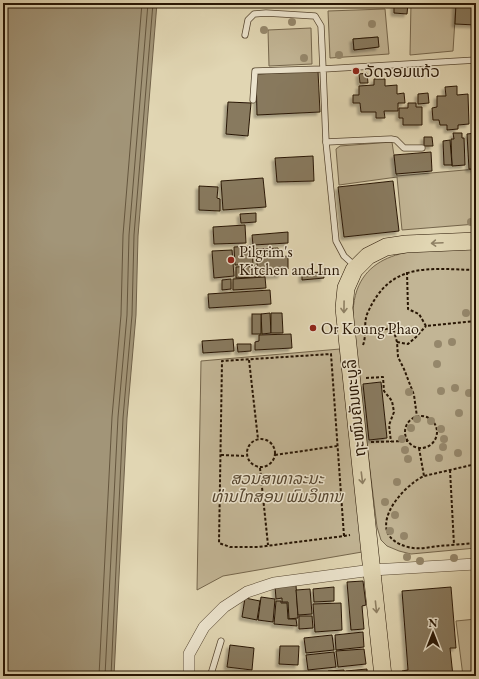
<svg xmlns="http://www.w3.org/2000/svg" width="479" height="679" viewBox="0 0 479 679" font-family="'EB Garamond','Noto Sans Lao',serif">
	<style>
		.green { fill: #c2b595; stroke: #75664c; fill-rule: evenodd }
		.water { fill: #a29578; stroke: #71624a }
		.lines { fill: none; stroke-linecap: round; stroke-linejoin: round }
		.shore { stroke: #65563e; stroke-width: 1 }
		.building { fill: #887a5f; stroke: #281604; filter: url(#shadow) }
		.service-casing { stroke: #564630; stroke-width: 7 }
		.minor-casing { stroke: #564630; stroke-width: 12 }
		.primary-casing { stroke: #281604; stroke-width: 18 }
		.path { stroke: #281604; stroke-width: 2; stroke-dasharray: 3 2; stroke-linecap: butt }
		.service { stroke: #ece4ce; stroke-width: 5.5 }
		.minor { stroke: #ece4ce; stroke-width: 11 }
		.primary { stroke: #e1d6b3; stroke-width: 17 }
		.tree { fill: #95876b }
		.oneway { stroke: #8e8064 }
		.poi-dot { fill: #8f2418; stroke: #ece4ce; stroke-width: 1.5 }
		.labels { text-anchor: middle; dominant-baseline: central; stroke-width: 3; stroke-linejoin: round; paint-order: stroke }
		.poi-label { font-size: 16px; fill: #281604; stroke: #ece4ce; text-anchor: start }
		.street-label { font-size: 16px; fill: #281604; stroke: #ece4ce }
		.park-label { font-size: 16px; font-style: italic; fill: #564630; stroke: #ece4ce }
	</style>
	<defs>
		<filter id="shadow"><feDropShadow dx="-3" dy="3" stdDeviation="1" flood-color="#0004"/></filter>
	</defs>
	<rect width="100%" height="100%" fill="#e1d6b3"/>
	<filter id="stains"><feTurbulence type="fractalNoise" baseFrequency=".005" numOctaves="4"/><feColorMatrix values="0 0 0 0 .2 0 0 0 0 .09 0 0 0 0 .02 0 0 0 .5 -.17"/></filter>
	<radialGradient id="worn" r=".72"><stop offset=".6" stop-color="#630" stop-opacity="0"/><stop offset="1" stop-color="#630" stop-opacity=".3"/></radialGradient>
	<g class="green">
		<path d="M411 3H456L453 51 410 55Z"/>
		<path d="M385 9 389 54 330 58 328 11ZM378 37V47L354 50 353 39Z"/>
		<path d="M311 28 312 64 269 66 268 30Z"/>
		<path d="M392 142 397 176 476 169V224L402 230 397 177 339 185 336 149 340 146Z"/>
		<path d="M476 248V548L411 554 399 551 387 546 381 540 377 527 353 332C353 318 352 304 357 290 374 243 436 250 476 248Z"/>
		<path d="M340 349 361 530 362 552 223 576 197 590 201 361Z"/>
		<path d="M476 619V676H463L456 621Z"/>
	</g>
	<path class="water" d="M3 3H157L138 236 136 315 127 418 114 676H3Z"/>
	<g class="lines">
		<g class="shore">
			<path d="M99 676 112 417 121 315 123 235 142 3"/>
			<path d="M105 676 118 417 127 315 129 235 148 3"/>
			<path d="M111 676 123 418 132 315 134 235 153 3"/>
		</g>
	</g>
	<g class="building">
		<path d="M394 3H408L407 14 394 13Z"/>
		<path d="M456 3H476V25L455 24Z"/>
		<path d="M378 37 379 47 354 50 353 39Z"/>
		<path d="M318 71 320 112 257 115 256 74Z"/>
		<path d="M367 73 368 83H360L359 74Z"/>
		<path d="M374 79H385V86L397 85V94L404 93 405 103H398V111H384L385 118H376V112H361L360 103H353V95H359V86L374 85Z"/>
		<path d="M457 86V95L468 94 469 124 458 125V129L447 130V125H440L439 120H433L432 108 437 107V96H446L445 87Z"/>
		<path d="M428 93 429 103 418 104V94Z"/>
		<path d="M228 102 251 103 248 136 226 134Z"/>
		<path d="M408 103H416V107H422V125H403V118H399V108H408Z"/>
		<path d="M453 133H462V138H464L465 165 452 166 451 139H454Z"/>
		<path d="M476 133V169H469L467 134Z"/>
		<path d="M424 137H432L433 146H424Z"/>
		<path d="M450 140 452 165H444L443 141Z"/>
		<path d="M431 152 432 171 396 174 394 155Z"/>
		<path d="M313 156 314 181 277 182 275 158Z"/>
		<path d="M263 178 266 207 223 210 221 181Z"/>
		<path d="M393 181 399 231 344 237 338 187Z"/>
		<path d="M199 186 218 187 217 198 220 199V211L199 210Z"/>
		<path d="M256 213V222L241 223 240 214Z"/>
		<path d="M245 225 246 243 214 244 213 227Z"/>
		<path d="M288 232V243L253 245 252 235Z"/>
		<path d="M252 246 253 264 235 265 234 247Z"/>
		<path d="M278 248 279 257 288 256V269L281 270V275L258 276 256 249Z"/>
		<path d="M232 250 234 276 214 278 212 251Z"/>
		<path d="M255 266 256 277 236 278V267Z"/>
		<path d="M323 272 324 278 302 280V273Z"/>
		<path d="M265 277 266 288 233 290V279Z"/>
		<path d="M231 279V289L222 290V280Z"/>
		<path d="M270 290 271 304 209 308 208 294Z"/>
		<path d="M270 313 271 333 262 334 261 314Z"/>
		<path d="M271 313H282L283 333H271Z"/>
		<rect x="252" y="314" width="9" height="20"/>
		<path d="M291 334 292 348 255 350V342L259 341V335Z"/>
		<path d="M233 339 234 351 203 353 202 341Z"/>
		<path d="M237 344H251V351L238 352Z"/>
		<path d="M381 382 387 438 369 440 363 384Z"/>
		<path d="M363 581 366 605 362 606 364 629 351 630 347 582Z"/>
		<path d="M296 585 298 618 289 619 288 602H282V598L276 599 275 586Z"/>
		<path d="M334 587V601L314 602 313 589Z"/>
		<path d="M451 587 456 648H450L453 676H402V671L408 670 402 591Z"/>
		<path d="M310 589 312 614 298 615 296 590Z"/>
		<path d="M261 597 275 599 273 622 258 620Z"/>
		<path d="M245 598 260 601 257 620 242 617Z"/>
		<path d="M276 601H281V603H287L288 619H296L297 626 274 624Z"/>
		<path d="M341 603 342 630 315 632 313 604Z"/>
		<path d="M299 616H312L313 628 299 629Z"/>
		<path d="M363 632 364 647 336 650 335 635Z"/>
		<path d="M332 635 334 650 306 653 304 638Z"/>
		<path d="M230 645 254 648 252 670 227 667Z"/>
		<path d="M280 646H299L298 665 279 664Z"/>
		<path d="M364 649 366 664 338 667 336 651Z"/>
		<path d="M334 652 336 667 308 670 306 655Z"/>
		<path d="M367 669V676H347L346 671Z"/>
		<path d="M344 670V676H328V671Z"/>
		<path d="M326 672V676H312V673Z"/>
		<rect x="274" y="674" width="26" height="2"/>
	</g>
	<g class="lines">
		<defs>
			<g id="service">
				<path d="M245 35 248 20 254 14 266 13 315 16 321 26 323 69 255 71 253 100"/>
				<path d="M326 142 391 139 396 140 404 148H422"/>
				<path d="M355 266 344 256 336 241 326 142 323 69 476 60"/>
				<path d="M196 676 211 674 221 641"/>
			</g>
			<path id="minor" d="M189 676V654L204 627 224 607 247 592 274 583 372 570 476 564"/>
			<path id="primary" d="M383 676 344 308 346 288 354 270 368 256 386 247 406 244 476 241"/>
		</defs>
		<use href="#service" class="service-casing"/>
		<use href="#minor" class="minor-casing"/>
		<use href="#primary" class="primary-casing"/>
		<g class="path">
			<path d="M407 272 408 309 419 314 426 326 476 321"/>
			<path d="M365 332 393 328 397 342 398 357 404 369 414 395 417 417"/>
			<path d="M397 342 408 344 416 337 426 326"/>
			<path d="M363 345C367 335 363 322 368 312 391 261 429 269 476 270"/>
			<path d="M249 360 258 439"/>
			<path d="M366 378 383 377 384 391 392 401 394 412 389 425 391 442"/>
			<circle cx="421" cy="432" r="16"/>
			<circle cx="261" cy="453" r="14"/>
			<path d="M371 442 408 441"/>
			<path d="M419 448 424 476"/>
			<path d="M221 455 246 456"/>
			<path d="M275 455 337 446"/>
			<path d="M476 464 424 476C399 488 362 535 408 547 418 550 429 547 439 546 451 545 464 544 476 543"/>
			<path d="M260 468 268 545"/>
			<path d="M450 470 454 545"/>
			<path d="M344 536 331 354 222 361 219 543 230 547H258L344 536 350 535"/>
		</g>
		<use href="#service" class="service"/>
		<use href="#minor" class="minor"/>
		<use href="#primary" class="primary"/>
	</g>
	<g class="tree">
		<circle cx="292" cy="22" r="4"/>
		<circle cx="372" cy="24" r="4"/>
		<circle cx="264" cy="30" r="4"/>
		<circle cx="339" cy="55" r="4"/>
		<circle cx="304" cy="58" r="4"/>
		<circle cx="471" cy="222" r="4"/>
		<circle cx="466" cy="313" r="4"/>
		<circle cx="452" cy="342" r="4"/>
		<circle cx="438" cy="344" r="4"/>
		<circle cx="437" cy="364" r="4"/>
		<circle cx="455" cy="388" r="4"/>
		<circle cx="441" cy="391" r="4"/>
		<circle cx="409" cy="392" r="4"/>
		<circle cx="469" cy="393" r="4"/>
		<circle cx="459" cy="413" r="4"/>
		<circle cx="417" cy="419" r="4"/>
		<circle cx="431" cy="421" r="4"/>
		<circle cx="411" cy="428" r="4"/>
		<circle cx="441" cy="429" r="4"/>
		<circle cx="402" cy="439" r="4"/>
		<circle cx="444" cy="439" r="4"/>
		<circle cx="443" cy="447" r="4"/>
		<circle cx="405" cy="450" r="4"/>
		<circle cx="458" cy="453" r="4"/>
		<circle cx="439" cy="458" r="4"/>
		<circle cx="408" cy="459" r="4"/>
		<circle cx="397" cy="482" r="4"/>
		<circle cx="385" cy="502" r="4"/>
		<circle cx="395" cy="515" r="4"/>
		<circle cx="390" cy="531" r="4"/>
		<circle cx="404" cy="536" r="4"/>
		<circle cx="407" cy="557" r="4"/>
		<circle cx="454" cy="558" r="4"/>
		<circle cx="420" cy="561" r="4"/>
	</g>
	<defs><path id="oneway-shaft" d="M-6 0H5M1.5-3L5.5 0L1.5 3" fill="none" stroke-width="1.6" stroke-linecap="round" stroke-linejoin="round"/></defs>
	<g class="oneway">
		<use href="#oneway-shaft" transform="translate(437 243) rotate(177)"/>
		<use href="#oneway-shaft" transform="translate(344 307) rotate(91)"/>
		<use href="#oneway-shaft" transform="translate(362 478) rotate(83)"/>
		<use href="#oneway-shaft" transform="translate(376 607) rotate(84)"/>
	</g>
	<g class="poi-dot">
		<circle cx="356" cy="71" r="4"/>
		<circle cx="231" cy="260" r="4"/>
		<circle cx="313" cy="328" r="4"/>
	</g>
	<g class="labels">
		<g class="poi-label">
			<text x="364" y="71">ວັດຈອມແກ້ວ</text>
			<text x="239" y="251">Pilgrim's<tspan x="239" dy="18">Kitchen and Inn</tspan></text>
			<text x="321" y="328">Or Koung Phao</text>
		</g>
		<g class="street-label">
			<text transform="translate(355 408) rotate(-96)">ຖະໜົນຄັນທະບູລີ</text>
		</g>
		<g class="park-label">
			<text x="277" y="478">ສວນສາທາລະນະ<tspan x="277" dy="18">ທ່ານໄກສອນ ພົມວິຫານ</tspan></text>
		</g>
	</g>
	<rect width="479" height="679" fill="none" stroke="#e1d6b3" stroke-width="16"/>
	<rect x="4" y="4" width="471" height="671" fill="none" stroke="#281604" stroke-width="2"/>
	<rect x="8" y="8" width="463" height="663" fill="none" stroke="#281604"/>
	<g transform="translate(433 633)" stroke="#ece4ce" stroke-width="3" paint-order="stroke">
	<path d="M0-3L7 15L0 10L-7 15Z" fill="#281604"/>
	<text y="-6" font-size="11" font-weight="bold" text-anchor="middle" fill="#281604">N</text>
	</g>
	<rect width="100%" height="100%" filter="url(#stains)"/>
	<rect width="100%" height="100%" fill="url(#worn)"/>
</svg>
